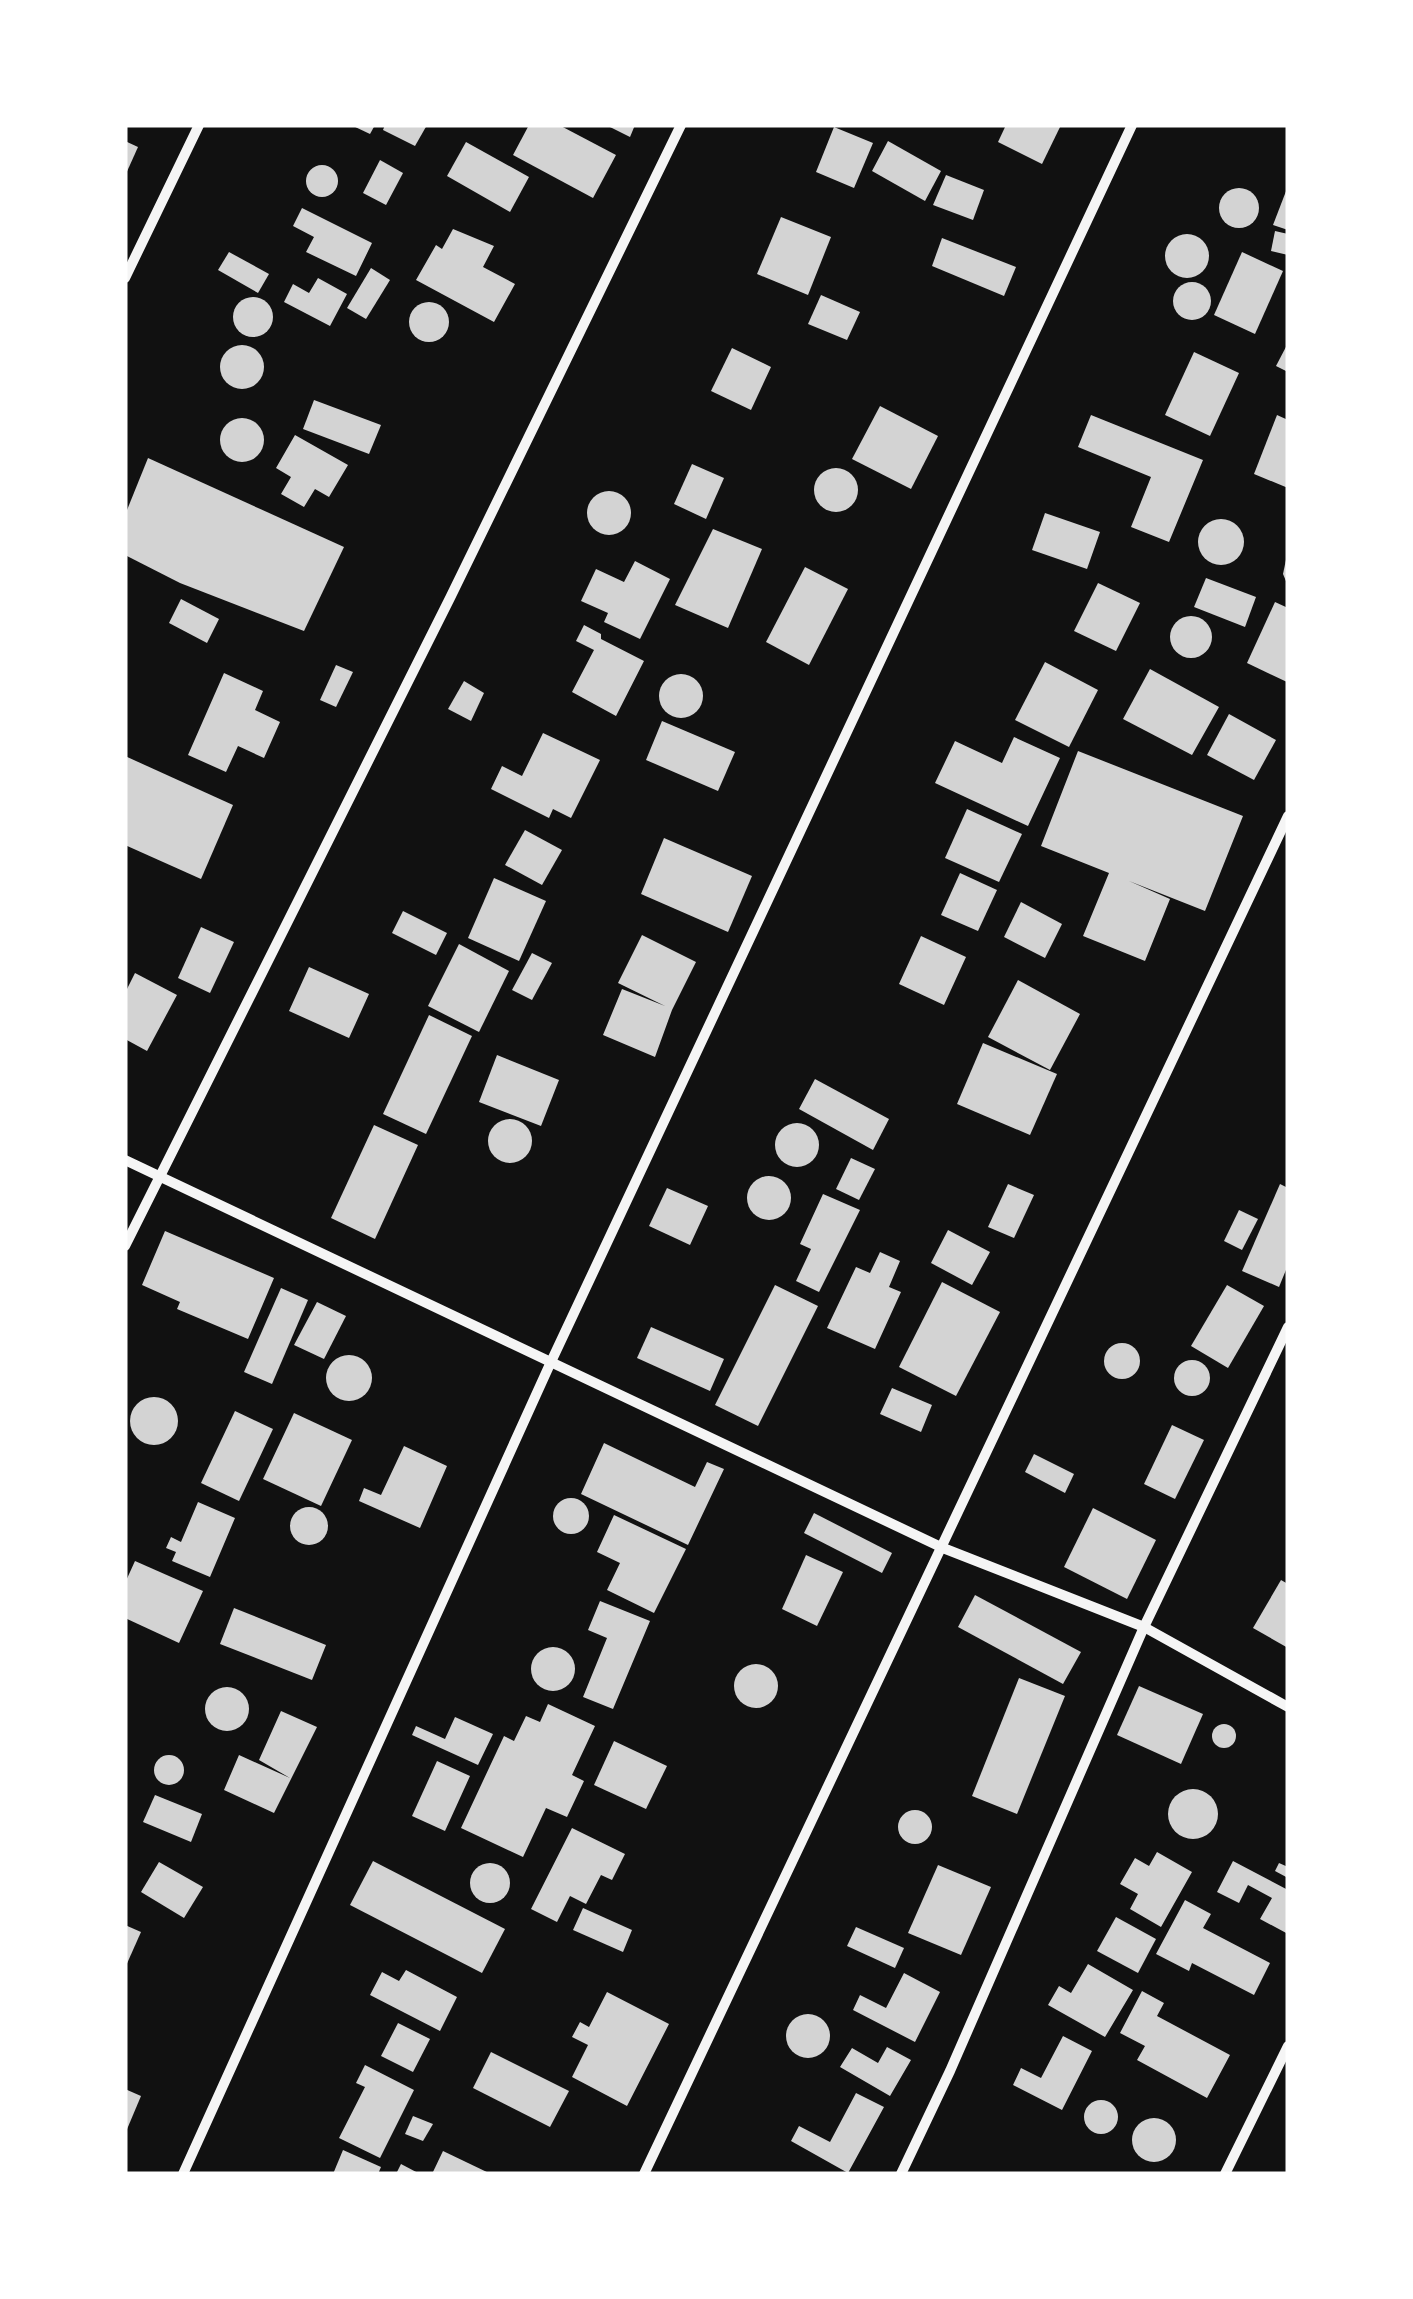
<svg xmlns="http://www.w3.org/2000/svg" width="1413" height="2299" viewBox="0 0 1413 2299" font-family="'PT Sans Narrow',sans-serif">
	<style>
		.building { fill: #d3d3d3 }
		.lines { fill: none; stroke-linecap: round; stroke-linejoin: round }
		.minor { stroke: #f5f5f5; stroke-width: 10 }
	</style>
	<rect width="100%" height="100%" fill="#111"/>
	<g class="building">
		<path d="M351 125H375L370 134Z"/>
		<path d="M385 125H427L415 146 383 130Z"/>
		<path d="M529 125H559L616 155 593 198 513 155Z"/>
		<path d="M606 125H635L630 137Z"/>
		<path d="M1006 125H1061L1042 164 998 142Z"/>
		<path d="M834 127 873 143 854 188 816 172Z"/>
		<path d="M125 141 138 147 125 176Z"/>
		<path d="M888 141 941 171 925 201 872 171Z"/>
		<path d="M466 142 529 177 510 212 447 176Z"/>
		<path d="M380 160 403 173 386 205 363 193Z"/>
		<circle cx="322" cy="181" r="16"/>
		<path d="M946 175 984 190 973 220 933 205Z"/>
		<path d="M1288 186V230L1273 225Z"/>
		<circle cx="1239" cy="208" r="20"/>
		<path d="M302 208 372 243 356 276 306 252 314 237 293 226Z"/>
		<path d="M781 217 831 237 808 295 757 274Z"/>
		<path d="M453 229 494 246 483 267 515 284 494 322 416 280 436 245 442 249Z"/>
		<path d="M1275 231 1288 234V255L1271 251Z"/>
		<circle cx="1187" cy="256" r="22"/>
		<path d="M942 238 1016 267 1004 296 932 266Z"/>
		<path d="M229 252 269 274 258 293 218 270Z"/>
		<path d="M1242 252 1283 271 1255 334 1214 315Z"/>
		<path d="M371 268 390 280 366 319 347 308Z"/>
		<path d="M318 278 347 294 330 326 284 302 293 284 309 293Z"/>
		<circle cx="1192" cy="301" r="19"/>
		<path d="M821 295 860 312 847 340 808 324Z"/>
		<circle cx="253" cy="317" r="20"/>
		<circle cx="429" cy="322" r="20"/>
		<path d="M1288 343V372L1276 366Z"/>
		<circle cx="242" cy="367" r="22"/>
		<path d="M732 348 771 367 751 410 711 391Z"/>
		<path d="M1194 352 1239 373 1210 436 1165 415Z"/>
		<path d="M314 400 381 425 369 454 303 429Z"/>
		<path d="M880 406 938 436 911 489 852 459Z"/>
		<path d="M1091 415 1203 460 1169 542 1131 527 1151 477 1078 447Z"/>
		<path d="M1277 415 1288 420V488L1254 474Z"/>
		<circle cx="242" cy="440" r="22"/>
		<path d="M295 435 348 465 329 497 315 489 304 507 281 494 291 477 276 468Z"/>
		<path d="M148 458 344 547 304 631 180 583 125 555V515Z"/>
		<path d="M692 464 724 478 706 519 674 504Z"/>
		<circle cx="836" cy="490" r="22"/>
		<circle cx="609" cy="513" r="22"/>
		<path d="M1045 513 1100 532 1087 569 1032 550Z"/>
		<circle cx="1221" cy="542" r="23"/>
		<path d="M713 529 762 549 728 628 675 605Z"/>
		<path d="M1287 555H1288V586L1283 574Z"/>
		<path d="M635 561 670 579 640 639 604 622 608 613 581 601 596 569 624 582Z"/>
		<path d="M805 567 848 589 809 665 766 642Z"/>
		<path d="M1206 578 1256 597 1245 627 1194 607Z"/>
		<path d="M1098 583 1140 603 1116 651 1074 631Z"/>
		<path d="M181 599 219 619 207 643 169 623Z"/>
		<path d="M1275 602 1288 608 1287 682 1247 663Z"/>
		<circle cx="1191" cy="637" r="21"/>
		<path d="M584 625 601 634V639L644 661 616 716 572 692 594 650 576 641Z"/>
		<path d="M1045 662 1098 690 1069 747 1015 720Z"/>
		<path d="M336 665 353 672 336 707 320 700Z"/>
		<path d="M1150 669 1219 707 1192 755 1123 719Z"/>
		<path d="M224 673 263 691 255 710 280 722 264 758 238 746 226 772 188 755Z"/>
		<circle cx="681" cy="696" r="22"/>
		<path d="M464 681 484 693 471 721 448 709Z"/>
		<path d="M1229 714 1276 740 1254 780 1207 755Z"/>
		<path d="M662 721 735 752 718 791 646 760Z"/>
		<path d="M543 733 600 760 571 818 553 809 549 818 491 789 502 766 522 776Z"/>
		<path d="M1014 737 1060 758 1028 826 935 783 955 741 1002 763Z"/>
		<path d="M1078 751 1243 816 1205 911 1129 881 1170 899 1145 961 1083 936 1109 873 1041 846Z"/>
		<path d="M125 756 233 805 201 879 125 845Z"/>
		<path d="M967 809 1022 834 999 882 945 858Z"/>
		<path d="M525 830 562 850 542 885 505 865Z"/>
		<path d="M664 838 752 876 728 932 641 894Z"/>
		<path d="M960 873 997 890 978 931 941 915Z"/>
		<path d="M494 878 546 901 519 961 468 938Z"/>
		<path d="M1021 902 1062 924 1045 958 1004 937Z"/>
		<path d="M403 911 447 933 436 955 392 933Z"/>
		<path d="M201 927 234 942 210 993 178 978Z"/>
		<path d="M642 935 696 962 672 1010 655 1057 603 1035 622 989 665 1006 618 983Z"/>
		<path d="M921 936 966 957 944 1005 899 984Z"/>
		<path d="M459 944 509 971 479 1032 428 1006Z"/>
		<path d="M532 953 552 963 532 1000 512 990Z"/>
		<path d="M309 967 369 994 349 1038 289 1011Z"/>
		<path d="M135 973 177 995 147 1051 125 1039V993Z"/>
		<path d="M1018 980 1080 1014 1050 1070 988 1037Z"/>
		<path d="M429 1015 472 1036 426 1134 383 1114Z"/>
		<path d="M983 1043 1057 1074 1030 1135 957 1104Z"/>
		<path d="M497 1055 559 1080 541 1126 479 1102Z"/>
		<path d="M815 1079 889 1119 873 1150 799 1109Z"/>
		<circle cx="510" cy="1141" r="22"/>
		<circle cx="797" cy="1145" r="22"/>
		<path d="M374 1125 418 1145 375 1239 331 1218Z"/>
		<path d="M851 1158 875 1169 859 1200 836 1189Z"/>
		<circle cx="769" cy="1198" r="22"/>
		<path d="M1008 1184 1034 1195 1014 1238 988 1227Z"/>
		<path d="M1280 1184 1288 1188V1265L1279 1287 1242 1271Z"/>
		<path d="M667 1188 708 1206 690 1245 649 1226Z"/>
		<path d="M823 1194 860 1210 819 1292 796 1281 811 1249 800 1244Z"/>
		<path d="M1239 1210 1258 1219 1242 1250 1224 1241Z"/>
		<path d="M948 1230 990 1252 972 1285 931 1263Z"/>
		<path d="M165 1231 274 1278 248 1339 177 1309 180 1302 142 1285Z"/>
		<path d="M880 1252 900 1261 889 1287 901 1292 875 1349 827 1328 856 1267 870 1273Z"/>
		<path d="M942 1282 1000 1312 956 1396 899 1367Z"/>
		<path d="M775 1285 818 1306 758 1426 715 1405Z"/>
		<path d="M1227 1285 1264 1306 1228 1368 1191 1346Z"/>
		<path d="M281 1288 308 1300 272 1384 244 1372Z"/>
		<path d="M317 1302 346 1316 324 1359 294 1345Z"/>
		<path d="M651 1327 724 1359 710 1391 637 1358Z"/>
		<circle cx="1122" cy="1361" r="18"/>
		<circle cx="349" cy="1378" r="23"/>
		<circle cx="1192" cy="1378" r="18"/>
		<path d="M892 1388 932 1405 921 1432 880 1414Z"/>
		<circle cx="154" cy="1421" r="24"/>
		<path d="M235 1411 273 1429 239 1501 201 1483Z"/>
		<path d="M294 1413 352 1440 321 1506 263 1479Z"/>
		<path d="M1172 1425 1204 1440 1175 1499 1144 1484Z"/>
		<path d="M604 1443 695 1487 707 1462 724 1469 688 1545 581 1494Z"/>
		<path d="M404 1446 447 1466 420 1528 359 1501 364 1488 381 1495Z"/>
		<path d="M1034 1454 1074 1474 1065 1493 1025 1472Z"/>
		<circle cx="571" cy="1516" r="18"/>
		<path d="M198 1502 235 1518 210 1577 172 1561 176 1552 166 1548 171 1537 181 1542Z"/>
		<circle cx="309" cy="1526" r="19"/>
		<path d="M1093 1508 1156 1540 1127 1599 1064 1567Z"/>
		<path d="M814 1513 892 1553 882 1573 804 1533Z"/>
		<path d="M614 1515 686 1549 654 1613 607 1590 620 1563 597 1552Z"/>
		<path d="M806 1555 843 1572 817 1626 782 1609Z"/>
		<path d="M135 1561 203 1591 179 1643 125 1618V1583Z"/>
		<path d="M1281 1580 1288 1584V1648L1253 1628Z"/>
		<path d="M975 1595 1081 1652 1063 1684 958 1627Z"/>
		<path d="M600 1601 650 1621 613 1709 583 1697 607 1638 588 1630Z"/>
		<path d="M234 1608 326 1645 312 1680 220 1644Z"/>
		<circle cx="553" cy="1669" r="22"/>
		<circle cx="756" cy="1686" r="22"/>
		<path d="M1019 1678 1065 1696 1017 1814 972 1796Z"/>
		<path d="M1139 1686 1203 1714 1181 1764 1117 1735Z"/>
		<circle cx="227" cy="1709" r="22"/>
		<path d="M548 1704 595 1726 572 1775 584 1781 567 1817 546 1808 523 1857 461 1828 504 1736 514 1741 526 1716 540 1722Z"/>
		<path d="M281 1711 317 1727 274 1813 224 1790 239 1755 290 1778 259 1760Z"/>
		<path d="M455 1717 493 1734 478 1765 412 1735 416 1726 445 1739Z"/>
		<circle cx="1224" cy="1736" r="12"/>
		<path d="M614 1741 667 1766 646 1809 594 1785Z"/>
		<circle cx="169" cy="1770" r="15"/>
		<path d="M437 1761 470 1776 445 1831 412 1816Z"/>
		<circle cx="1193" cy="1814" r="25"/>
		<path d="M155 1795 202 1814 191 1842 143 1822Z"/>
		<circle cx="915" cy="1827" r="17"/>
		<path d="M572 1828 625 1854 612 1880 601 1875 586 1904 570 1896 557 1922 531 1909Z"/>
		<path d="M1157 1852 1192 1872 1161 1927 1130 1909 1138 1894 1120 1884 1135 1858 1149 1866Z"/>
		<path d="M373 1861 505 1929 482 1973 350 1905Z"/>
		<path d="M1233 1861 1288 1890V1934L1260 1919 1272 1898 1248 1885 1239 1903 1217 1892Z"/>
		<path d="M159 1862 203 1887 184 1918 141 1892Z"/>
		<circle cx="490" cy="1883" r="20"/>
		<path d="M1279 1863 1288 1867V1878L1275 1871Z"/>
		<path d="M938 1865 991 1887 961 1955 908 1933Z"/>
		<path d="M1185 1900 1211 1914 1203 1928 1270 1963 1254 1995 1192 1963 1189 1971 1156 1954Z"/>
		<path d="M583 1908 632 1930 623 1952 573 1930Z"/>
		<path d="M1116 1917 1156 1939 1138 1973 1097 1951Z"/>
		<path d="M125 1925 141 1932 125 1968Z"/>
		<path d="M856 1927 904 1948 895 1968 847 1946Z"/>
		<path d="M1088 1964 1133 1990 1105 2037 1048 2005 1059 1986 1071 1993Z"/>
		<path d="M406 1970 457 1997 440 2031 370 1995 382 1972 399 1981Z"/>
		<path d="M904 1973 940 1992 915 2042 853 2010 860 1995 886 2008Z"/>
		<path d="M1142 1991 1164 2003 1157 2016 1230 2055 1207 2098 1137 2060 1145 2046 1120 2033Z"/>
		<path d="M607 1992 669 2024 627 2106 572 2077 588 2045 572 2037 580 2022 589 2027Z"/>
		<circle cx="808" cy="2036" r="22"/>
		<path d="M398 2023 430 2039 413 2072 381 2056Z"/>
		<path d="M1063 2036 1092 2051 1062 2110 1013 2085 1021 2068 1041 2078Z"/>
		<path d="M887 2047 911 2060 890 2096 840 2067 852 2048 878 2063Z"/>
		<path d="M491 2052 569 2091 550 2127 473 2088Z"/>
		<path d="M365 2065 414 2090 380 2158 339 2138 365 2087 356 2083Z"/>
		<path d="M125 2089 141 2096 125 2134Z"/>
		<path d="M856 2093 884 2107 848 2173 791 2141 799 2126 830 2142Z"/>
		<circle cx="1101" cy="2117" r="17"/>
		<path d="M413 2116 433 2124 423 2141 405 2134Z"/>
		<circle cx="1154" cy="2140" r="22"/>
		<path d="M343 2150 381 2167 378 2174H333Z"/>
		<path d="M443 2151 491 2174H432Z"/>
		<path d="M401 2164 420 2174H396Z"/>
	</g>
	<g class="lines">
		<g class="minor">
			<path d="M125 278 199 125"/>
			<path d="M125 1160 943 1548 1144 1627 1288 1707"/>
			<path d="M125 1246 450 598 681 125"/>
			<path d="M183 2174 550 1364 1132 125"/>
			<path d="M644 2174 1288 816"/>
			<path d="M901 2174 950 2071 1144 1627 1288 1327"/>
			<path d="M1225 2174 1288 2046"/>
		</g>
	</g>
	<rect width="1413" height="2299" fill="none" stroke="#ffffff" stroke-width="255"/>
</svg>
